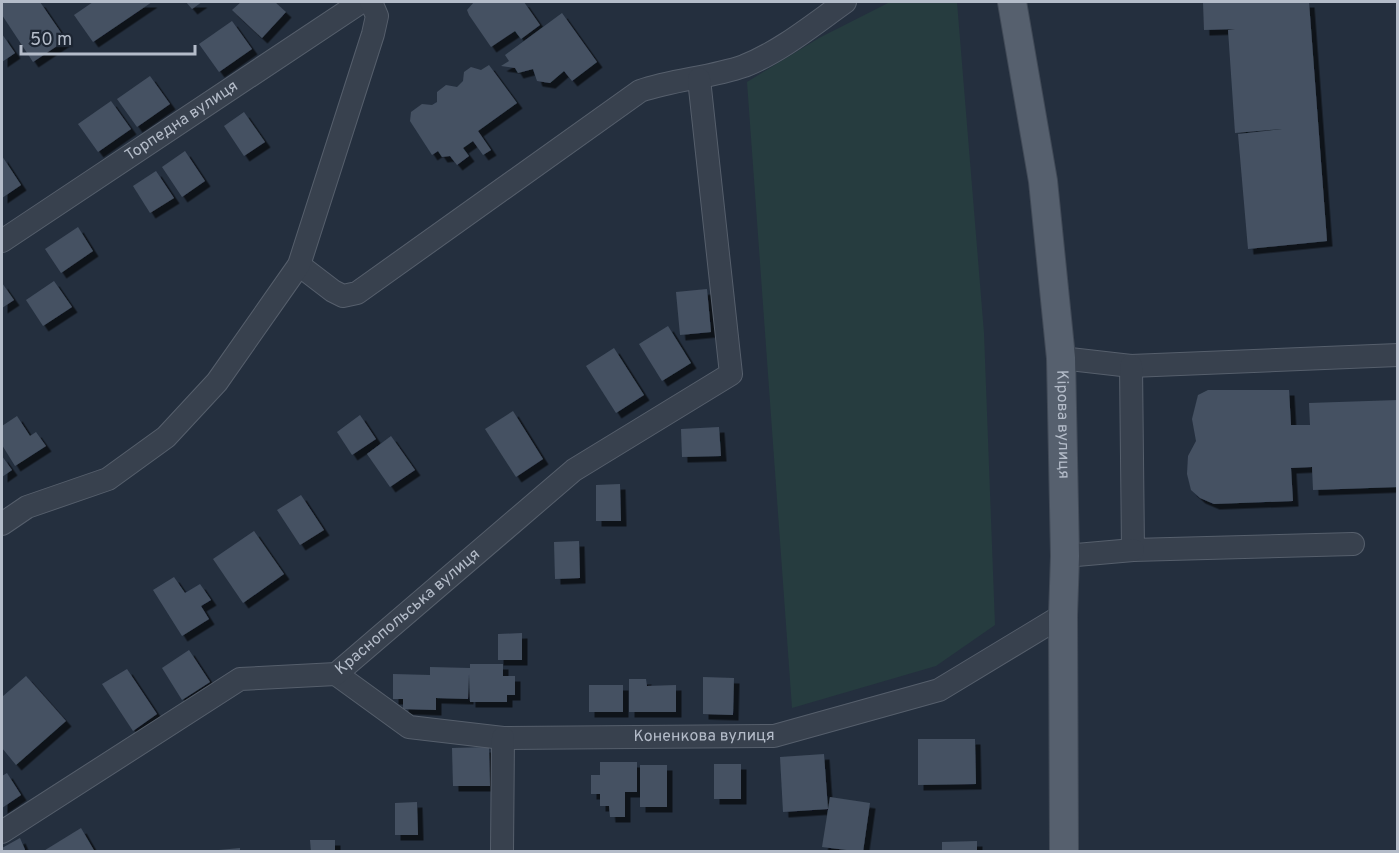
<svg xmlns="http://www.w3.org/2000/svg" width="1399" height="853" viewBox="0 0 1399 853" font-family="Overpass,sans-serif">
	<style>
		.green { fill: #263c3f }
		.building { fill: #455162; filter: url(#shadow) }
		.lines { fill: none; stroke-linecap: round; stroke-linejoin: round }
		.minor-casing { stroke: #565f6c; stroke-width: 24 }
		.major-casing { stroke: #414a57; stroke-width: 30 }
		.minor { stroke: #38414e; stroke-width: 22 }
		.major { stroke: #56606e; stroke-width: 28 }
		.labels { text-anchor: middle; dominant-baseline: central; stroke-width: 6; stroke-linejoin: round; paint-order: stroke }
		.street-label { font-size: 16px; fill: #b4bcc9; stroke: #1d2633 }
	</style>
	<defs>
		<filter id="shadow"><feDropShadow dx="5.5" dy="5.5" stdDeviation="0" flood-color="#0009"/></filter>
	</defs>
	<rect width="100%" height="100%" fill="#242f3e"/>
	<path class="green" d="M890 2H957L984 333 995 625 936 666 792 708 747 82 819 38Z"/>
	<g class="building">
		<path d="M2 2H40L66 40 33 62 2 15Z"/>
		<path d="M93 2H152L93 42 74 15Z"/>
		<path d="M186 2H202L192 9Z"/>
		<path d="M241 2H275L286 12 262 38 232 10Z"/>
		<path d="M474 2H524L540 25 521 39 515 31 491 47 469 15 467 10Z"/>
		<path d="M1203 2H1309L1327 241 1248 249 1238 134 1282 129 1235 133 1228 30 1235 29 1204 30Z"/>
		<path d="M562 13 597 62 572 81 564 71 550 83 537 81 533 69 518 73 515 68 501 66 509 61 505 55Z"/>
		<path d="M232 21 252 49 219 72 199 44Z"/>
		<path d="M2 34 15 53 2 62Z"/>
		<path d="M489 65 517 103 478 131 491 150 483 155 473 141 463 148 469 156 457 165 450 156 442 157 438 151 432 155 410 121 411 112 422 104 432 105 437 102V92L446 85 457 87 463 81 464 72 471 67 481 70Z"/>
		<path d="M150 76 170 104 137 127 117 99Z"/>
		<path d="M111 101 131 129 98 152 78 124Z"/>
		<path d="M244 112 265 142 244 156 224 126Z"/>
		<path d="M185 151 205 181 182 197 162 167Z"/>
		<path d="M2 156 21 185 2 198Z"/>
		<path d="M156 171 174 198 150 213 133 186Z"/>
		<path d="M78 227 93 251 61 273 45 249Z"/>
		<path d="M54 281 72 307 43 326 26 300Z"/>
		<path d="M2 283 14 300 2 308Z"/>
		<path d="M707 289 711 332 680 335 676 292Z"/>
		<path d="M668 326 691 363 662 381 639 344Z"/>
		<path d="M614 348 644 395 616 413 586 366Z"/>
		<path d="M1208 390H1289L1291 425H1310L1309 403 1398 400V487L1313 490 1312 467 1291 468 1293 501 1214 504 1200 498 1191 490 1187 474 1188 456 1196 441 1192 419 1198 395Z"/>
		<path d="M513 411 543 459 516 477 485 429Z"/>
		<path d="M360 415 376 439 352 455 337 432Z"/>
		<path d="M17 416 30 436 36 432 46 446 15 466 2 445V426Z"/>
		<path d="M719 427 721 456 682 457 681 429Z"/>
		<path d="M391 436 415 470 390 487 367 454Z"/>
		<path d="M2 456 12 470 2 477Z"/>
		<path d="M620 484 621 521H596V485Z"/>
		<path d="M301 495 324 530 300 545 277 510Z"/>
		<path d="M254 531 284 574 243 603 213 559Z"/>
		<path d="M579 541 580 578 555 579 554 542Z"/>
		<path d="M174 577 185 593 200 584 211 600 201 606 209 619 182 636 153 590Z"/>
		<path d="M522 633V660H498V634Z"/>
		<path d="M189 650 210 682 182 700 162 668Z"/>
		<path d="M470 664H503V676H515V695H507V702H470L469 674 468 699 436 698V710L403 709V699H393V674L430 675V667L470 668Z"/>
		<path d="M127 669 157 714 133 731 102 684Z"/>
		<path d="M26 676 66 721 16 765 2 748V697Z"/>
		<path d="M703 677 734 678 733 715 703 714Z"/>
		<path d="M629 679H646L647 686 676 685V712H629Z"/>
		<rect x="589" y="685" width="34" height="27"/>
		<path d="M918 739H975L976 784 918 785Z"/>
		<path d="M489 747 490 786H453L452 748Z"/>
		<path d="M824 754 828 809 783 812 780 757Z"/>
		<path d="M600 762H637V792H625V817H610L609 806H600V794H591V775H600Z"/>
		<rect x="714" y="764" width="27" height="35"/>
		<rect x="640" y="765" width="27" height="42"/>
		<path d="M7 773 21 795 2 808V776Z"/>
		<path d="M830 797 870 803 863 852 822 847Z"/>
		<path d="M417 802 418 835H395V803Z"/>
		<path d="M81 828 95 852H42Z"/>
		<path d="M20 838 26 852H2V848Z"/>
		<path d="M310 840H335V852H311Z"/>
		<path d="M977 841V852H942V842Z"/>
		<path d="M240 848V852H219V850Z"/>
	</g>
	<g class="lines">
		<defs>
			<g id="minor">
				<path id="s1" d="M2 241 361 2"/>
				<path d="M299 265 333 291 343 296 357 293 640 91C674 79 710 78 744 66 780 52 814 24 845 2"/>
				<path d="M1061 358 1131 366 1398 355"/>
				<path d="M1131 366 1133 550 1353 544"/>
				<path d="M2 524 27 507 108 479 166 437 217 382 299 265 373 34 377 16 371 2"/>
				<path d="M1065 556 1133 550"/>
				<path id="s2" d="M336 674 409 727 503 738 774 736 939 690 1063 615"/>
				<path id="s3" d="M2 832 240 679 336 674 574 470 731 374 699 79"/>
				<path d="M502 852 503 738"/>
			</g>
			<g id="major">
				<path id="s4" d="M1012 2 1043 181 1061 358 1065 556 1063 615 1064 852"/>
			</g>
		</defs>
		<use href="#minor" class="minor-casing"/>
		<use href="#major" class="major-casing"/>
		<use href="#minor" class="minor"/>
		<use href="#major" class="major"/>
	</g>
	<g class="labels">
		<g class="street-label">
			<text stroke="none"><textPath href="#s1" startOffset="216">Торпедна вулиця</textPath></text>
			<text stroke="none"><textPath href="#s4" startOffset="426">Кірова вулиця</textPath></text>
			<text stroke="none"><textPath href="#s3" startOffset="474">Краснопольська вулиця</textPath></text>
			<text stroke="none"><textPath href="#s2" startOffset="386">Коненкова вулиця</textPath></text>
		</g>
	</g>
	<rect width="1399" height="853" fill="none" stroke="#b4bcc9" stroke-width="6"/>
	<path d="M21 45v9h174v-9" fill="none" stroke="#b4bcc9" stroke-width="3"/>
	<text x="30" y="45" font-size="18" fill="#b4bcc9" stroke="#1d2633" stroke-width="4.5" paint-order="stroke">50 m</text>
</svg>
